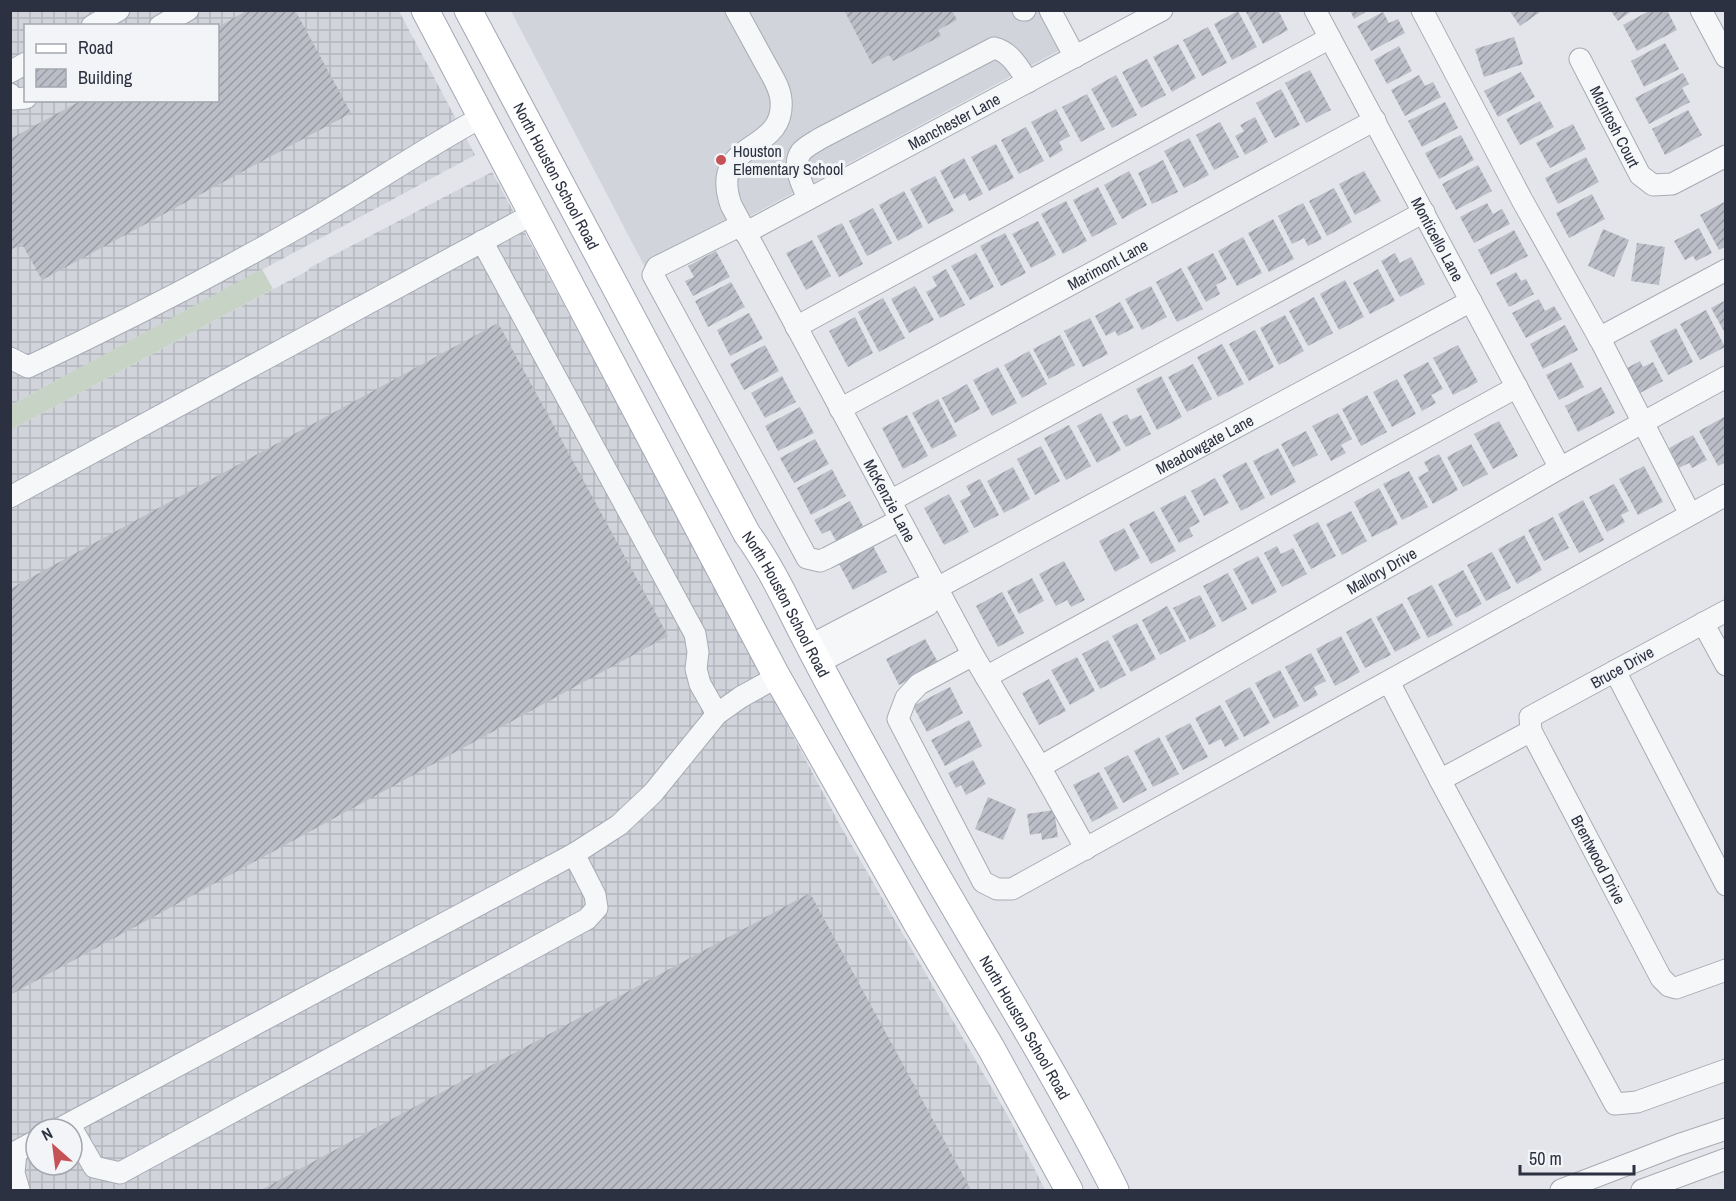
<svg xmlns="http://www.w3.org/2000/svg" width="1736" height="1201" viewBox="0 0 1736 1201" font-family="'Archivo Narrow',sans-serif">
	<style>
		.built { fill: #d2d4dc }
		.industrial { fill: url(#industrial-grid); fill-rule: evenodd }
		.grass { fill: #c7d4c5 }
		.building { fill: url(#building-hatch) }
		.lines { fill: none; stroke-linecap: round; stroke-linejoin: round }
		.minor-casing { stroke: #a8abb4; stroke-width: 23 }
		.major-casing { stroke: #a4a8b5; stroke-width: 29 }
		.minor { stroke: #f6f7f9; stroke-width: 21 }
		.major { stroke: #fff; stroke-width: 27 }
		.poi-dot { fill: #c55356; stroke: #f3f4f8; stroke-width: 2 }
		.labels { text-anchor: middle; dominant-baseline: central; stroke-width: 6; stroke-linejoin: round; paint-order: stroke }
		.street-label { font-size: 16px; fill: #2c3141; stroke: #f3f4f8 }
		.poi-label { font-size: 16px; fill: #2c3141; stroke: #f3f4f8; text-anchor: start }
	</style>
	<defs>
		<pattern id="industrial-grid" width="8" height="8" patternUnits="userSpaceOnUse" patternTransform="scale(1.5)"><rect width="8" height="8" fill="#d2d4dc"/><path d="M0 4h8M4 0v8" fill="none" stroke="#b4b6be"/></pattern>
		<pattern id="building-hatch" width="6" height="6" patternUnits="userSpaceOnUse" patternTransform="scale(1.5)"><rect width="6" height="6" fill="#bbbec7"/><path d="M-1 1l2-2M0 6l6-6M5 7l2-2" fill="none" stroke="#989ba3"/></pattern>
	</defs>
	<rect width="100%" height="100%" fill="#e3e5ea"/>
	<path class="built" d="M511 11H1039L1060 50 647 271Z"/>
	<g class="industrial">
		<path d="M11 11H399L475 155 11 405ZM26 26H218V100H26Z"/>
		<path d="M492 172 649 462 840 825 1009 1118 1045 1190H11V430L309 270V268ZM36 1129H72V1165H36Z"/>
	</g>
	<path class="grass" d="M262 269 273 289 11 430V405Z"/>
	<g class="building">
		<path d="M248 10H295L351 113 42 280 22 244 10 250V139L82 100H218V27Z"/>
		<path d="M844 10H952L957 20 938 30 941 36 893 61 889 55 872 64Z"/>
		<path d="M1245 10H1278L1288 30 1263 44Z"/>
		<path d="M1350 10H1369L1354 19Z"/>
		<path d="M1509 10H1543L1520 26Z"/>
		<path d="M1610 10H1633L1618 21Z"/>
		<path d="M1651 10H1667L1677 30 1637 51 1623 25Z"/>
		<path d="M1238 11 1257 47 1232 60 1214 24Z"/>
		<path d="M1383 12 1389 23 1398 19 1405 33 1371 51 1357 26Z"/>
		<path d="M1208 27 1227 63 1202 76 1183 40Z"/>
		<path d="M1514 37 1523 64 1484 77 1475 49Z"/>
		<path d="M1665 43 1679 69 1644 87 1631 61Z"/>
		<path d="M1178 44 1196 78 1172 92 1153 57Z"/>
		<path d="M1399 46 1412 71 1387 84 1374 60Z"/>
		<path d="M1147 59 1166 95 1141 108 1122 72Z"/>
		<path d="M1310 70 1331 110 1306 123 1285 83Z"/>
		<path d="M1521 72 1535 97 1498 117 1484 91Z"/>
		<path d="M1683 73 1689 84 1682 88 1690 102 1649 124 1635 98Z"/>
		<path d="M1116 75 1137 115 1112 128 1091 89Z"/>
		<path d="M1419 75 1425 86 1433 82 1441 97 1405 116 1391 90Z"/>
		<path d="M1281 89 1300 125 1275 138 1256 103Z"/>
		<path d="M1087 94 1105 129 1081 142 1062 107Z"/>
		<path d="M1540 101 1554 127 1520 145 1506 119Z"/>
		<path d="M1445 102 1458 128 1422 147 1408 121Z"/>
		<path d="M1056 109 1070 136 1059 142 1063 150 1050 158 1031 122Z"/>
		<path d="M1688 110 1702 135 1665 155 1652 129Z"/>
		<path d="M1255 117 1268 142 1245 155 1235 136 1244 131 1240 125Z"/>
		<path d="M1220 122 1239 157 1214 170 1196 135Z"/>
		<path d="M1573 124 1586 149 1550 168 1536 143Z"/>
		<path d="M1026 127 1044 161 1019 174 1001 140Z"/>
		<path d="M1461 135 1474 160 1439 179 1425 153Z"/>
		<path d="M1189 138 1209 175 1184 188 1164 151Z"/>
		<path d="M996 144 1014 178 989 191 971 157Z"/>
		<path d="M1586 157 1599 182 1558 204 1545 178Z"/>
		<path d="M964 158 983 194 969 201 965 193 954 199 940 171Z"/>
		<path d="M1163 160 1178 192 1152 204 1138 173Z"/>
		<path d="M1478 165 1492 191 1456 210 1442 184Z"/>
		<path d="M1129 171 1147 205 1122 219 1104 185Z"/>
		<path d="M1364 171 1381 201 1355 215 1339 184Z"/>
		<path d="M935 176 954 211 928 224 910 189Z"/>
		<path d="M1098 187 1117 224 1092 237 1073 200Z"/>
		<path d="M1334 188 1352 222 1327 236 1309 201Z"/>
		<path d="M904 191 923 227 898 241 879 205Z"/>
		<path d="M1592 194 1605 219 1569 238 1556 213Z"/>
		<path d="M1066 201 1087 241 1063 254 1041 214Z"/>
		<path d="M1726 201V246L1719 250 1700 215Z"/>
		<path d="M1303 203 1322 239 1308 246 1304 238 1292 244 1278 216Z"/>
		<path d="M1487 203 1493 214 1502 209 1510 224 1474 243 1460 217Z"/>
		<path d="M873 208 892 243 867 256 849 221Z"/>
		<path d="M1273 219 1294 259 1269 272 1248 233Z"/>
		<path d="M1038 221 1056 255 1031 268 1012 234Z"/>
		<path d="M842 223 863 264 839 277 817 236Z"/>
		<path d="M1699 228 1712 253 1696 261 1693 256 1685 260 1674 241Z"/>
		<path d="M1603 229 1629 240 1614 277 1588 266Z"/>
		<path d="M1514 230 1528 256 1491 275 1478 250Z"/>
		<path d="M1005 233 1026 273 1001 286 980 246Z"/>
		<path d="M1243 237 1262 273 1237 286 1218 251Z"/>
		<path d="M812 240 831 276 806 290 786 253Z"/>
		<path d="M1637 243 1665 247 1659 285 1631 281Z"/>
		<path d="M716 251 730 277 693 296 685 281 694 277 688 266Z"/>
		<path d="M976 253 994 287 970 300 951 266Z"/>
		<path d="M1213 253 1227 279 1216 285 1220 294 1206 302 1187 267Z"/>
		<path d="M1395 253 1400 263 1411 257 1425 284 1400 297 1381 261Z"/>
		<path d="M1181 268 1203 309 1177 322 1156 282Z"/>
		<path d="M946 269 965 305 940 318 926 292 937 286 932 277Z"/>
		<path d="M1378 269 1395 301 1370 314 1353 283Z"/>
		<path d="M1516 272 1521 281 1526 279 1534 294 1509 307 1496 283Z"/>
		<path d="M1345 280 1364 317 1339 330 1320 294Z"/>
		<path d="M731 282 745 307 708 327 695 301Z"/>
		<path d="M915 286 934 320 909 333 891 299Z"/>
		<path d="M1151 286 1167 317 1142 330 1125 299Z"/>
		<path d="M1314 297 1333 333 1308 346 1289 311Z"/>
		<path d="M883 298 905 338 879 352 858 312Z"/>
		<path d="M1539 299 1545 311 1554 306 1562 319 1526 338 1512 313Z"/>
		<path d="M1726 300V335L1711 308Z"/>
		<path d="M1120 302 1134 328 1118 336 1115 331 1106 336 1095 316Z"/>
		<path d="M1706 310 1725 347 1700 360 1680 324Z"/>
		<path d="M749 313 763 339 730 356 717 330Z"/>
		<path d="M1285 315 1304 351 1279 365 1260 328Z"/>
		<path d="M855 317 873 353 848 367 829 331Z"/>
		<path d="M1090 318 1108 354 1083 367 1064 331Z"/>
		<path d="M498 323 668 636 10 995V589Z"/>
		<path d="M1565 325 1578 350 1543 369 1530 344Z"/>
		<path d="M1676 328 1693 362 1668 375 1650 341Z"/>
		<path d="M1255 330 1274 367 1249 381 1229 344Z"/>
		<path d="M1060 335 1075 365 1049 379 1033 349Z"/>
		<path d="M1222 344 1244 384 1218 397 1197 357Z"/>
		<path d="M765 345 779 371 744 390 730 364Z"/>
		<path d="M1458 345 1478 382 1453 395 1433 358Z"/>
		<path d="M1029 351 1047 384 1022 398 1004 365Z"/>
		<path d="M1640 361 1643 367 1653 362 1663 381 1638 394 1625 369Z"/>
		<path d="M1428 362 1443 389 1431 395 1436 403 1422 411 1403 375Z"/>
		<path d="M1571 362 1584 387 1559 400 1546 375Z"/>
		<path d="M1193 364 1212 399 1187 412 1168 377Z"/>
		<path d="M998 367 1017 403 992 416 973 380Z"/>
		<path d="M782 376 796 402 765 418 751 393Z"/>
		<path d="M1161 376 1182 417 1157 430 1136 389Z"/>
		<path d="M1397 379 1416 414 1392 427 1373 392Z"/>
		<path d="M967 384 980 409 955 423 942 398Z"/>
		<path d="M1601 387 1615 413 1578 432 1565 406Z"/>
		<path d="M1367 395 1387 432 1361 446 1342 409Z"/>
		<path d="M938 399 957 436 932 449 912 413Z"/>
		<path d="M800 407 814 433 778 451 765 426Z"/>
		<path d="M1101 413 1121 450 1097 463 1077 426Z"/>
		<path d="M1338 413 1352 439 1341 445 1346 453 1331 461 1312 426Z"/>
		<path d="M1127 414 1130 420 1141 415 1151 434 1126 447 1112 422Z"/>
		<path d="M907 415 928 456 903 469 882 428Z"/>
		<path d="M1724 417 1726 420V462L1718 466 1699 431Z"/>
		<path d="M1499 421 1518 456 1493 469 1474 434Z"/>
		<path d="M1069 425 1091 466 1066 480 1044 438Z"/>
		<path d="M1306 431 1318 455 1293 467 1281 444Z"/>
		<path d="M1693 435 1707 460 1692 468 1689 463 1679 468 1669 448Z"/>
		<path d="M815 439 829 464 794 483 780 458Z"/>
		<path d="M1471 444 1488 474 1463 487 1447 457Z"/>
		<path d="M1041 446 1060 481 1035 495 1017 459Z"/>
		<path d="M1278 448 1296 482 1271 496 1253 461Z"/>
		<path d="M1439 454 1458 490 1433 504 1418 477 1429 471 1424 462Z"/>
		<path d="M1246 462 1265 498 1241 511 1222 475Z"/>
		<path d="M1644 466 1663 502 1638 515 1619 479Z"/>
		<path d="M1013 467 1030 499 1004 513 987 481Z"/>
		<path d="M832 469 846 496 811 515 797 488Z"/>
		<path d="M1409 471 1428 507 1402 520 1383 484Z"/>
		<path d="M1215 478 1229 503 1204 516 1191 491Z"/>
		<path d="M980 479 999 515 974 528 960 501 971 495 966 486Z"/>
		<path d="M1614 484 1629 511 1621 515 1625 522 1607 532 1589 497Z"/>
		<path d="M1379 488 1398 524 1372 537 1354 502Z"/>
		<path d="M949 494 969 532 944 545 924 508Z"/>
		<path d="M1185 495 1200 522 1189 528 1193 536 1179 543 1160 508Z"/>
		<path d="M1583 500 1604 540 1579 553 1558 514Z"/>
		<path d="M850 501 863 526 836 541 830 530 822 534 814 520Z"/>
		<path d="M1154 511 1176 551 1151 564 1129 524Z"/>
		<path d="M1351 511 1367 541 1342 555 1326 524Z"/>
		<path d="M1553 517 1569 548 1544 561 1528 530Z"/>
		<path d="M1318 522 1336 556 1311 569 1293 535Z"/>
		<path d="M1124 528 1140 558 1115 572 1099 541Z"/>
		<path d="M1524 535 1542 570 1517 584 1498 549Z"/>
		<path d="M873 546 887 572 853 590 839 564Z"/>
		<path d="M1277 546 1281 554 1293 548 1307 574 1282 587 1264 553Z"/>
		<path d="M1492 552 1511 588 1486 601 1467 565Z"/>
		<path d="M1258 556 1277 592 1252 605 1233 569Z"/>
		<path d="M1064 561 1085 600 1071 607 1067 600 1056 606 1039 574Z"/>
		<path d="M1463 570 1482 604 1456 618 1438 584Z"/>
		<path d="M1228 573 1247 609 1222 622 1203 586Z"/>
		<path d="M1032 578 1044 601 1019 614 1007 591Z"/>
		<path d="M1432 585 1453 625 1428 638 1407 598Z"/>
		<path d="M1002 592 1024 633 998 647 976 606Z"/>
		<path d="M1200 595 1216 626 1190 640 1173 608Z"/>
		<path d="M1402 603 1421 638 1395 652 1376 617Z"/>
		<path d="M1167 606 1186 641 1160 655 1142 620Z"/>
		<path d="M1371 618 1391 655 1365 668 1346 632Z"/>
		<path d="M1137 623 1156 659 1131 672 1112 636Z"/>
		<path d="M1341 636 1360 672 1335 686 1316 649Z"/>
		<path d="M925 639 939 664 899 685 886 659Z"/>
		<path d="M1108 640 1126 675 1100 689 1082 654Z"/>
		<path d="M1311 653 1326 681 1314 687 1318 695 1304 702 1285 667Z"/>
		<path d="M1077 657 1095 691 1070 705 1051 670Z"/>
		<path d="M1280 670 1299 706 1274 719 1255 683Z"/>
		<path d="M1049 679 1066 711 1039 725 1022 693Z"/>
		<path d="M950 687 963 713 927 732 913 706Z"/>
		<path d="M1250 687 1270 723 1244 737 1225 701Z"/>
		<path d="M1220 705 1239 739 1225 747 1221 739 1209 745 1195 718Z"/>
		<path d="M969 720 982 746 945 766 931 740Z"/>
		<path d="M1190 723 1208 757 1183 770 1165 736Z"/>
		<path d="M1159 737 1179 774 1153 787 1134 751Z"/>
		<path d="M1128 755 1147 790 1123 803 1104 768Z"/>
		<path d="M973 760 986 784 966 795 961 785 956 788 948 773Z"/>
		<path d="M1099 772 1118 808 1092 822 1073 785Z"/>
		<path d="M988 797 1016 809 1003 840 975 829Z"/>
		<path d="M1054 810 1058 837 1042 840 1041 833 1030 835 1027 814Z"/>
		<path d="M810 893 971 1190H261Z"/>
	</g>
	<g class="lines">
		<defs>
			<g id="minor">
				<path id="s1" d="M736 10C746 28 755 45 765 63 771 74 780 87 781 100 786 155 708 138 731 205L973 655 1040 767 1086 849"/>
				<path d="M1023 10H1025"/>
				<path d="M1050 10 1075 57"/>
				<path id="s2" d="M1315 10 1560 468"/>
				<path d="M1422 10 1522 200 1602 343 1690 514"/>
				<path d="M1701 10 1726 57"/>
				<path d="M92 26 119 10"/>
				<path d="M160 26 188 10"/>
				<path id="s3" d="M1580 59 1640 175 1653 185 1672 184 1726 156"/>
				<path d="M10 72 26 63"/>
				<path d="M10 94 13 99 26 98"/>
				<path d="M808 199C803 185 791 166 801 152 806 146 815 142 821 138L994 48C1011 52 1019 68 1028 82"/>
				<path d="M741 225 657 267 653 275 807 558 820 561 827 558 900 520"/>
				<path id="s4" d="M745 233 1162 10"/>
				<path d="M482 241 695 634 698 652 696 669 700 684 717 714"/>
				<path d="M796 327 1330 38"/>
				<path d="M1599 338 1726 270"/>
				<path d="M10 358 28 367C120 324 211 277 299 227 361 192 419 151 482 117"/>
				<path id="s5" d="M840 409 1375 120"/>
				<path d="M10 497 533 214"/>
				<path d="M890 501 1424 212"/>
				<path id="s6" d="M1726 611 1530 717 1531 731 1661 978 1669 986 1676 988 1726 970"/>
				<path d="M1703 623 1726 665"/>
				<path id="s7" d="M809 646 920 588H937L1471 301"/>
				<path d="M973 655 919 684 906 698 898 719 983 882 997 889H1012L1726 495"/>
				<path d="M818 663 928 605 937 588"/>
				<path d="M1615 671 1726 885"/>
				<path d="M986 677 1517 387"/>
				<path d="M1389 682 1440 780"/>
				<path d="M1531 731 1440 780 1615 1104 1637 1102 1726 1070"/>
				<path id="s8" d="M1040 767 1560 468 1726 377"/>
				<path d="M59 1129 574 854 619 825 653 793 717 714 741 697 777 677"/>
				<path d="M72 1129 94 1167 120 1173 587 919 597 908 595 895 574 854"/>
				<path d="M16 1152 14 1173 19 1190"/>
				<path d="M10 1155 36 1141"/>
				<path d="M1561 1190 1678 1145 1726 1129"/>
				<path d="M1642 1190 1726 1159"/>
			</g>
			<g id="major">
				<path d="M425 10 777 677 918 925 991 1048 1069 1190"/>
				<path id="s9" d="M468 10 747 534C772 568 789 607 809 645 840 705 873 764 907 824 975 946 1052 1065 1115 1190"/>
			</g>
		</defs>
		<use href="#minor" class="minor-casing"/>
		<use href="#major" class="major-casing"/>
		<use href="#minor" class="minor"/>
		<use href="#major" class="major"/>
	</g>
	<circle class="poi-dot" cx="721" cy="160" r="6"/>
	<g class="labels">
		<g class="street-label">
			<text stroke="none"><textPath href="#s4" startOffset="237">Manchester Lane</textPath></text>
			<text stroke="none"><textPath href="#s3" startOffset="76">McIntosh Court</textPath></text>
			<text stroke="none"><textPath href="#s9" startOffset="188">North Houston School Road</textPath></text>
			<text stroke="none"><textPath href="#s2" startOffset="260">Monticello Lane</textPath></text>
			<text stroke="none"><textPath href="#s5" startOffset="304">Marimont Lane</textPath></text>
			<text stroke="none"><textPath href="#s7" startOffset="446">Meadowgate Lane</textPath></text>
			<text stroke="none"><textPath href="#s1" startOffset="564">McKenzie Lane</textPath></text>
			<text stroke="none"><textPath href="#s8" startOffset="394">Mallory Drive</textPath></text>
			<text stroke="none"><textPath href="#s9" startOffset="674">North Houston School Road</textPath></text>
			<text transform="translate(1622 667) rotate(-29)">Bruce Drive</text>
			<text stroke="none"><textPath href="#s6" startOffset="382">Brentwood Drive</textPath></text>
			<text stroke="none"><textPath href="#s9" startOffset="1160">North Houston School Road</textPath></text>
		</g>
		<g class="poi-label">
			<text x="733" y="151">Houston<tspan x="733" dy="18">Elementary School</tspan></text>
		</g>
	</g>
	<rect width="1736" height="1201" fill="none" stroke="#2c3141" stroke-width="24"/>
	<rect x="24" y="24" width="195" height="78" fill="#f3f4f8" stroke="#a3a6af" stroke-width="1.5"/>
	<rect x="36" y="44" width="30" height="9" fill="#ffffff" stroke="#a3a6af" stroke-width="1.5"/>
	<text x="78" y="54" font-size="18" fill="#2c3141">Road</text>
	<rect x="36" y="69" width="30" height="18" fill="url(#building-hatch)" stroke="#a3a6af" stroke-width="1.5"/>
	<text x="78" y="84" font-size="18" fill="#2c3141">Building</text>
	<g transform="translate(54 1147) rotate(332)"><circle r="28" fill="#f3f4f8" stroke="#a3a6af" stroke-width="1.5"/>
	<path d="M0-4.5L10 22L0 15L-10 22Z" fill="#c55356"/>
	<text y="-9" font-size="16" font-weight="bold" text-anchor="middle" fill="#2c3141">N</text>
	</g>
	<path d="M1520 1165v9h114v-9" fill="none" stroke="#2c3141" stroke-width="3"/>
	<text x="1529" y="1165" font-size="18" fill="#2c3141" stroke="#f3f4f8" stroke-width="4.5" paint-order="stroke">50 m</text>
</svg>
